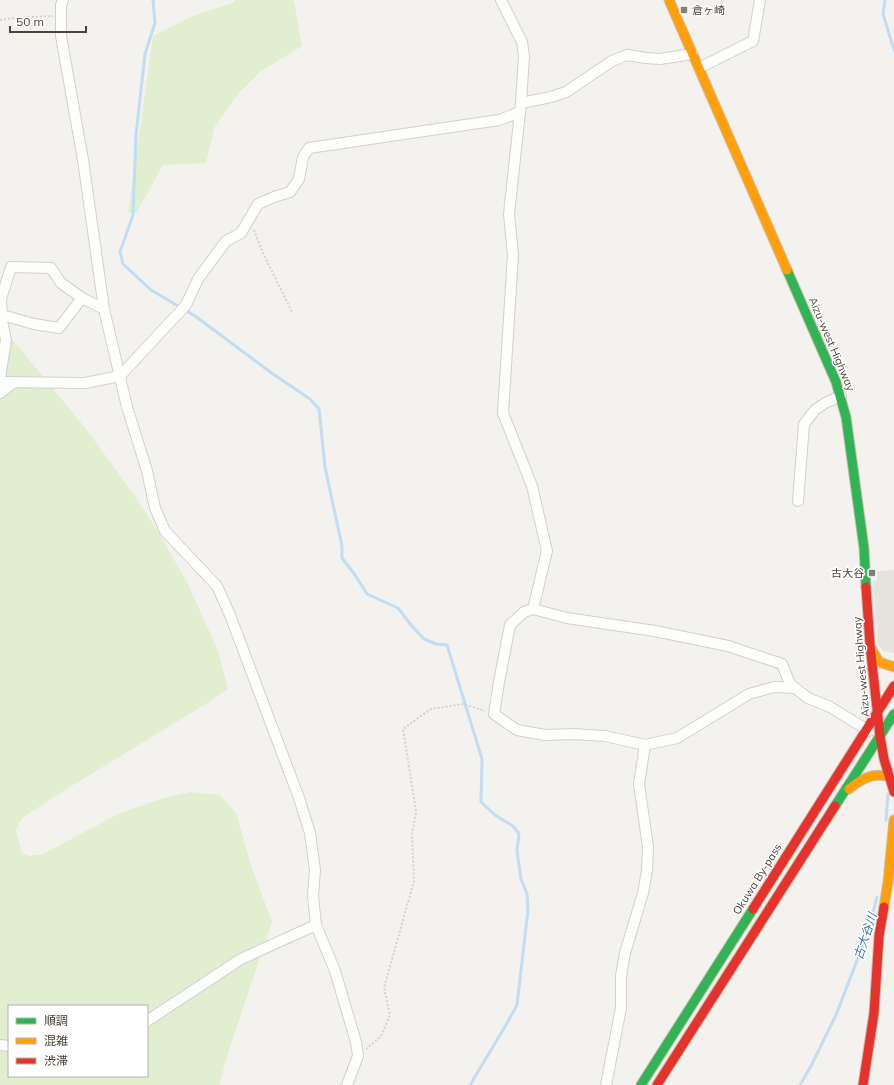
<svg xmlns="http://www.w3.org/2000/svg" width="894" height="1085" viewBox="0 0 894 1085" font-family="Mulish,'Noto Sans JP',sans-serif">
	<style>
		.green { fill: #e1eecf; fill-rule: evenodd }
		.parking { fill: #e6e3df }
		.lines { fill: none; stroke-linecap: round; stroke-linejoin: round }
		.stream { stroke: #c0ddf1; stroke-width: 3 }
		.street-casing { stroke: #d2d0cb; stroke-width: 12 }
		.fast-casing { stroke: #ccbfa9; stroke-width: 11 }
		.slow-casing { stroke: #ccbfa9; stroke-width: 11 }
		.jam-casing { stroke: #ccbfa9; stroke-width: 11 }
		.path { stroke: #d3d2cc; stroke-width: 2; stroke-dasharray: 2 2; stroke-linecap: butt }
		.street { stroke: #fdfdfc; stroke-width: 10 }
		.fast { stroke: #30b455; stroke-width: 9 }
		.slow { stroke: #ff9f0a; stroke-width: 9 }
		.jam { stroke: #e5322d; stroke-width: 9 }
		.poi-dot { fill: #868178; stroke: #fff; stroke-width: 1.5 }
		.labels { text-anchor: middle; dominant-baseline: central; stroke-width: 3; stroke-linejoin: round; paint-order: stroke }
		.poi-label { font-size: 11px; fill: #4b4439; stroke: #fff; text-anchor: start }
		.street-label { font-size: 11px; fill: #4b4439; stroke: #fff }
		.water-label { font-size: 12px; font-style: italic; fill: #2e7ab2; stroke: #fff }
	</style>
	<rect width="100%" height="100%" fill="#f4f2ee"/>
	<g class="green">
		<path d="M236 0H292L294 1 302 46 260 72 238 94 214 128 206 163 163 165 137 212 128 213 153 36 190 17 233 3Z"/>
		<path d="M3 328 87 430 134 495 157 530 187 582 218 651 228 689 209 702 65 790 22 818 16 830 22 853 29 856 43 854 118 814 160 799 190 792 220 795 236 813 251 865 272 922 229 1050 219 1085H0V329ZM9 1006H147V1076H9Z"/>
	</g>
	<path class="parking" d="M894 570V653L883 651 878 644 873 581 877 580 876 571Z"/>
	<g class="lines">
		<g class="stream">
			<path d="M153 0 155 23 145 54 136 135 133 215 120 252 123 264 151 290 195 316 273 374 310 399 319 409 325 467 342 546V558L355 575 367 594 398 608 411 625 424 639 436 644 447 645 482 759 481 802 495 815 513 826 519 834 517 851 521 879 527 894 528 910 517 1005 506 1025 470 1085"/>
			<path d="M885 0 883 14 894 50"/>
			<path d="M886 820 888 794"/>
			<path d="M800 1085 811 1066 836 1015 868 932 877 897"/>
		</g>
		<defs>
			<g id="street">
				<path d="M63 0 61 5V36L83 160 104 309 127 407 147 471 155 508 165 531 217 586 230 615 299 798 310 833 315 870 313 896 316 925 335 971 356 1042 358 1056 347 1085"/>
				<path d="M501 0 522 42 524 56 521 103"/>
				<path d="M699 68 753 41 760 0"/>
				<path d="M520 112 509 214 513 255 503 413 532 486 547 551 533 609"/>
				<path d="M2 315 34 324 59 328 82 298"/>
				<path d="M0 378 6 340 2 321 1 299 11 267 51 268 61 283 82 298 104 309"/>
				<path d="M0 382 85 383 120 376 186 305 198 279 226 241 241 233 258 204 274 197 290 192 299 179 303 157 309 148 499 120 520 112 521 103 551 97 566 92 612 61 627 55 646 58 660 59 693 54"/>
				<path d="M0 393 14 382"/>
				<path d="M798 501 804 424 815 410 825 403 841 396"/>
				<path d="M795 688 774 687 749 694 677 738 645 745 605 736 573 734 545 735 517 730 494 714 499 682 510 625 524 612 533 609 567 618 655 631 728 646 782 664 790 684 808 698 830 707 869 731"/>
				<path d="M147 1021 241 959 316 925"/>
				<path d="M0 1045 9 1046"/>
				<path d="M606 1085 621 1008V976L625 953 643 893 647 870 648 847 639 784 645 745"/>
			</g>
			<g id="fast">
				<path d="M787 270 836 382 846 417 864 548 866 587"/>
				<path d="M835 806 894 714"/>
				<path d="M641 1085 753 909"/>
			</g>
			<g id="slow">
				<path d="M669 0 787 270"/>
				<path d="M871 648 879 662 894 667"/>
				<path d="M849 789C861 779 873 772 889 777"/>
				<path d="M884 907 888 882 894 820"/>
			</g>
			<g id="jam">
				<path d="M866 587 870 645 880 736 884 759 894 792"/>
				<path d="M753 909 894 686"/>
				<path d="M657 1085 835 806"/>
				<path d="M863 1085 874 1013 879 936 884 907"/>
			</g>
		</defs>
		<use href="#street" class="street-casing"/>
		<use href="#fast" class="fast-casing"/>
		<use href="#slow" class="slow-casing"/>
		<use href="#jam" class="jam-casing"/>
		<g class="path">
			<path d="M0 20 13 18 53 16"/>
			<path d="M254 230 263 253 292 312"/>
			<path d="M366 1049 381 1036 390 1015 384 988 414 881 412 835 416 811 403 729 431 709 464 704 485 711"/>
		</g>
		<use href="#street" class="street"/>
		<use href="#fast" class="fast"/>
		<use href="#slow" class="slow"/>
		<use href="#jam" class="jam"/>
	</g>
	<g class="poi-dot">
		<rect x="680" y="6" width="8" height="8" rx="2"/>
		<rect x="868" y="569" width="8" height="8" rx="2"/>
	</g>
	<g class="labels">
		<g class="poi-label">
			<text x="692" y="10">倉ヶ崎</text>
			<text x="864" y="573" text-anchor="end">古大谷</text>
		</g>
		<g class="street-label">
			<text transform="translate(832 344) rotate(67)">Aizu-west Highway</text>
			<text transform="translate(861 667) rotate(-95)">Aizu-west Highway</text>
			<text transform="translate(757 879) rotate(-58)">Okuwa By-pass</text>
		</g>
		<g class="water-label">
			<text transform="translate(865 936) rotate(-72)">古大谷川</text>
		</g>
	</g>
	<rect x="8" y="1005" width="140" height="72" fill="#ffffff" stroke="#b7b4b0"/>
	<rect x="16" y="1018" width="20" height="6" fill="#30b455" stroke="#b7b4b0"/>
	<text x="44" y="1025" font-size="12" fill="#4b4439">順調</text>
	<rect x="16" y="1038" width="20" height="6" fill="#ff9f0a" stroke="#b7b4b0"/>
	<text x="44" y="1045" font-size="12" fill="#4b4439">混雑</text>
	<rect x="16" y="1058" width="20" height="6" fill="#e5322d" stroke="#b7b4b0"/>
	<text x="44" y="1065" font-size="12" fill="#4b4439">渋滞</text>
	<path d="M10 26v6h76v-6" fill="none" stroke="#4b4439" stroke-width="2"/>
	<text x="16" y="26" font-size="12" fill="#4b4439" stroke="#ffffff" stroke-width="3" paint-order="stroke">50 m</text>
</svg>
